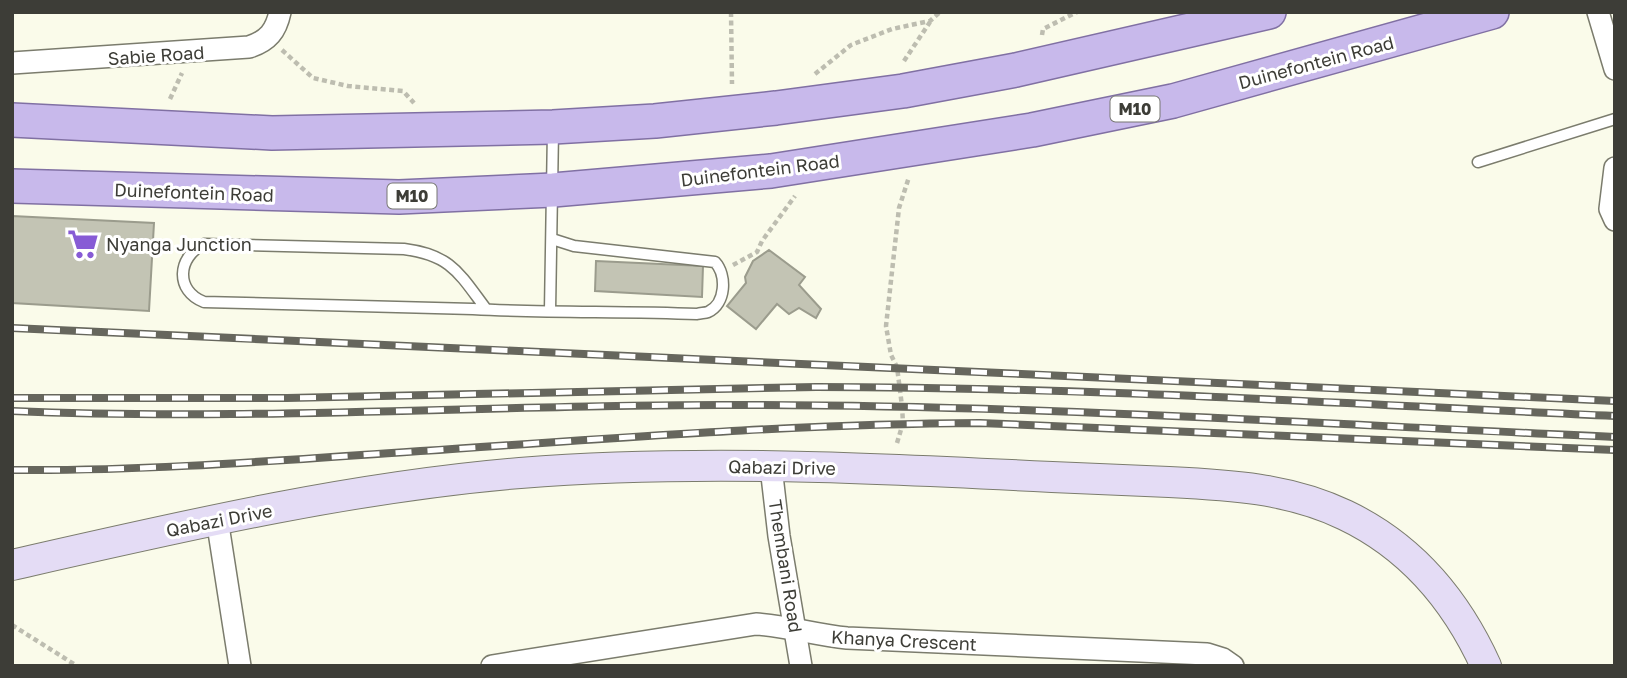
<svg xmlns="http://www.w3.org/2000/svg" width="1627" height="678" viewBox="0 0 1627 678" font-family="'Golos Text',sans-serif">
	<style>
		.building { fill: #c3c4b4; stroke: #9b9c8d; stroke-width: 2 }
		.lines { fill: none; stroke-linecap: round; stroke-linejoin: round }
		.lane-casing { stroke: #7b7c6d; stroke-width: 13 }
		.street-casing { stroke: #7b7c6d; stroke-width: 24 }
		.secondary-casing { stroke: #7b7c6d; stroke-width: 32 }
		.primary-casing { stroke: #8070a3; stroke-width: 36 }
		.path { stroke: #bdbdb0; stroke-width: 4.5; stroke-dasharray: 5 3.5; stroke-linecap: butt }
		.lane { stroke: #fff; stroke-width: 10 }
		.street { stroke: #fff; stroke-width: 21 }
		.secondary { stroke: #e4dcf5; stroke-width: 30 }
		.primary { stroke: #c8b9eb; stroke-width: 33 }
		.rail-casing { stroke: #66665d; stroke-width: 8 }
		.rail { stroke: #fff; stroke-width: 5; stroke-dasharray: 16; stroke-linecap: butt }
		.labels { text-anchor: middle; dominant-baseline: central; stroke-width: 6; stroke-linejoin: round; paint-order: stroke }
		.shield { fill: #fff; stroke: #777773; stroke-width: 2 }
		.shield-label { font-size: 16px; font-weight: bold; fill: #3d3d37 }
		.street-label { font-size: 18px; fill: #3d3d37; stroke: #fff }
		.poi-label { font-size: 18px; fill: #3d3d37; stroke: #fff; text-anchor: start }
	</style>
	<rect width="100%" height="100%" fill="#fafbea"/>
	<g class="building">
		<path d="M12 216 154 223 149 311 12 303Z"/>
		<path d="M769 250 805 277 799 285 821 309 816 318 799 308 789 314 777 304 756 329 727 306 746 283 745 277 753 261Z"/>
		<path d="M596 261 703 266 702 297 595 291Z"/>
	</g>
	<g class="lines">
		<defs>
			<g id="lane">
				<path d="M1478 162 1615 119"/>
				<path d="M486 309C459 273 451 255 404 249L204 244C177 257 175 291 204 302L473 309C547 313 622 311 697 314 701 313 705 313 708 312 726 304 727 275 715 262L574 246 552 239"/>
				<path d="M550 311 553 130"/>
			</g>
			<g id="street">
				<path d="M1598 12 1615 69"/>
				<path d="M12 63 249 47C268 41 276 31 280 12"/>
				<path d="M1615 168 1610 209 1615 220"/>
				<path d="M771 467 779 536 801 666"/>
				<path d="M217 519 240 666"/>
				<path d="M492 666 756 624C787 626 816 635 847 638L1207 654 1223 659 1233 666"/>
			</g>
			<path id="secondary" d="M12 565C179 527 350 487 520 473 697 459 875 468 1052 477 1091 479 1130 480 1169 482 1229 485 1289 488 1345 515 1410 546 1456 600 1486 666"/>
			<g id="primary">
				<path d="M12 120 272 133 553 127 655 121 776 108 903 91 1016 70 1269 12"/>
				<path d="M12 186 399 197 553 190 771 171 1032 130 1173 101 1492 12"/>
			</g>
		</defs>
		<use href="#lane" class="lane-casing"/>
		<use href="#street" class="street-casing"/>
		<use href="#secondary" class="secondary-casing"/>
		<use href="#primary" class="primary-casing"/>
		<g class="path">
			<path d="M731 12 732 84"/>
			<path d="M1042 35 1043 29 1077 12"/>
			<path d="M282 50 313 78 348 86 403 91 414 103"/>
			<path d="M904 61 930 22"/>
			<path d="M815 74 851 45 892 29 930 21 940 12"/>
			<path d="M170 99 182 73"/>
			<path d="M733 265 757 252 762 241 795 196"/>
			<path d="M897 443 903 423 902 406 897 367 891 355 886 326 899 208 909 177"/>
			<path d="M12 625 77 666"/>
		</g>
		<use href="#lane" class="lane"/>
		<use href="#street" class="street"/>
		<use href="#secondary" class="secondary"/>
		<use href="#primary" class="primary"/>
		<defs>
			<g id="rail">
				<path d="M12 328 1615 401"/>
				<path d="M12 398H287L816 387C1082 387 1349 404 1615 416"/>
				<path d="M12 411C248 421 485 405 721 405 1019 404 1317 424 1615 437"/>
				<path d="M12 470C129 471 245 463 361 455 568 442 774 424 980 423L1615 450"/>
			</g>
		</defs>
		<use href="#rail" class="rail-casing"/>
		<use href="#rail" class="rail"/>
	</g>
	<defs>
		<symbol id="supermarket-bare" viewBox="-9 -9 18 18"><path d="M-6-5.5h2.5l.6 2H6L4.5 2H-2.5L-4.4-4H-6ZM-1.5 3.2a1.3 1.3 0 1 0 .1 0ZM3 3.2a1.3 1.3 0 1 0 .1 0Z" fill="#875bd5" stroke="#fff" stroke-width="2.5" paint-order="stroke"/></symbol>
	</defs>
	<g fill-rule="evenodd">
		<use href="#supermarket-bare" x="61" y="222" width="44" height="44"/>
	</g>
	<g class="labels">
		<g class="shield">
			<rect x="1110.5" y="96.5" width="49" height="25" rx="5"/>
			<rect x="387.5" y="183.5" width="49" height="25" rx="5"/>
		</g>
		<g class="shield-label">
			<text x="1135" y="109">M10</text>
			<text x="412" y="196">M10</text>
		</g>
		<g class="street-label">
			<text transform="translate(156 55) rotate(-4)">Sabie Road</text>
			<text transform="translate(1316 62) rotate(-15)">Duinefontein Road</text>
			<text transform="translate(760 170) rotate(-7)">Duinefontein Road</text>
			<text transform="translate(194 192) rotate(2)">Duinefontein Road</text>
			<text transform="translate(782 467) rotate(1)">Qabazi Drive</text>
			<text transform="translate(219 520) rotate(-11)">Qabazi Drive</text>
			<text transform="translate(786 566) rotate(81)">Thembani Road</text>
			<text transform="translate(904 640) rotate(3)">Khanya Crescent</text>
		</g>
		<g class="poi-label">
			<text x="106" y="244">Nyanga Junction</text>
		</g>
	</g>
	<rect width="1627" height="678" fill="none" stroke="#3d3d37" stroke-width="28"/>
</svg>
